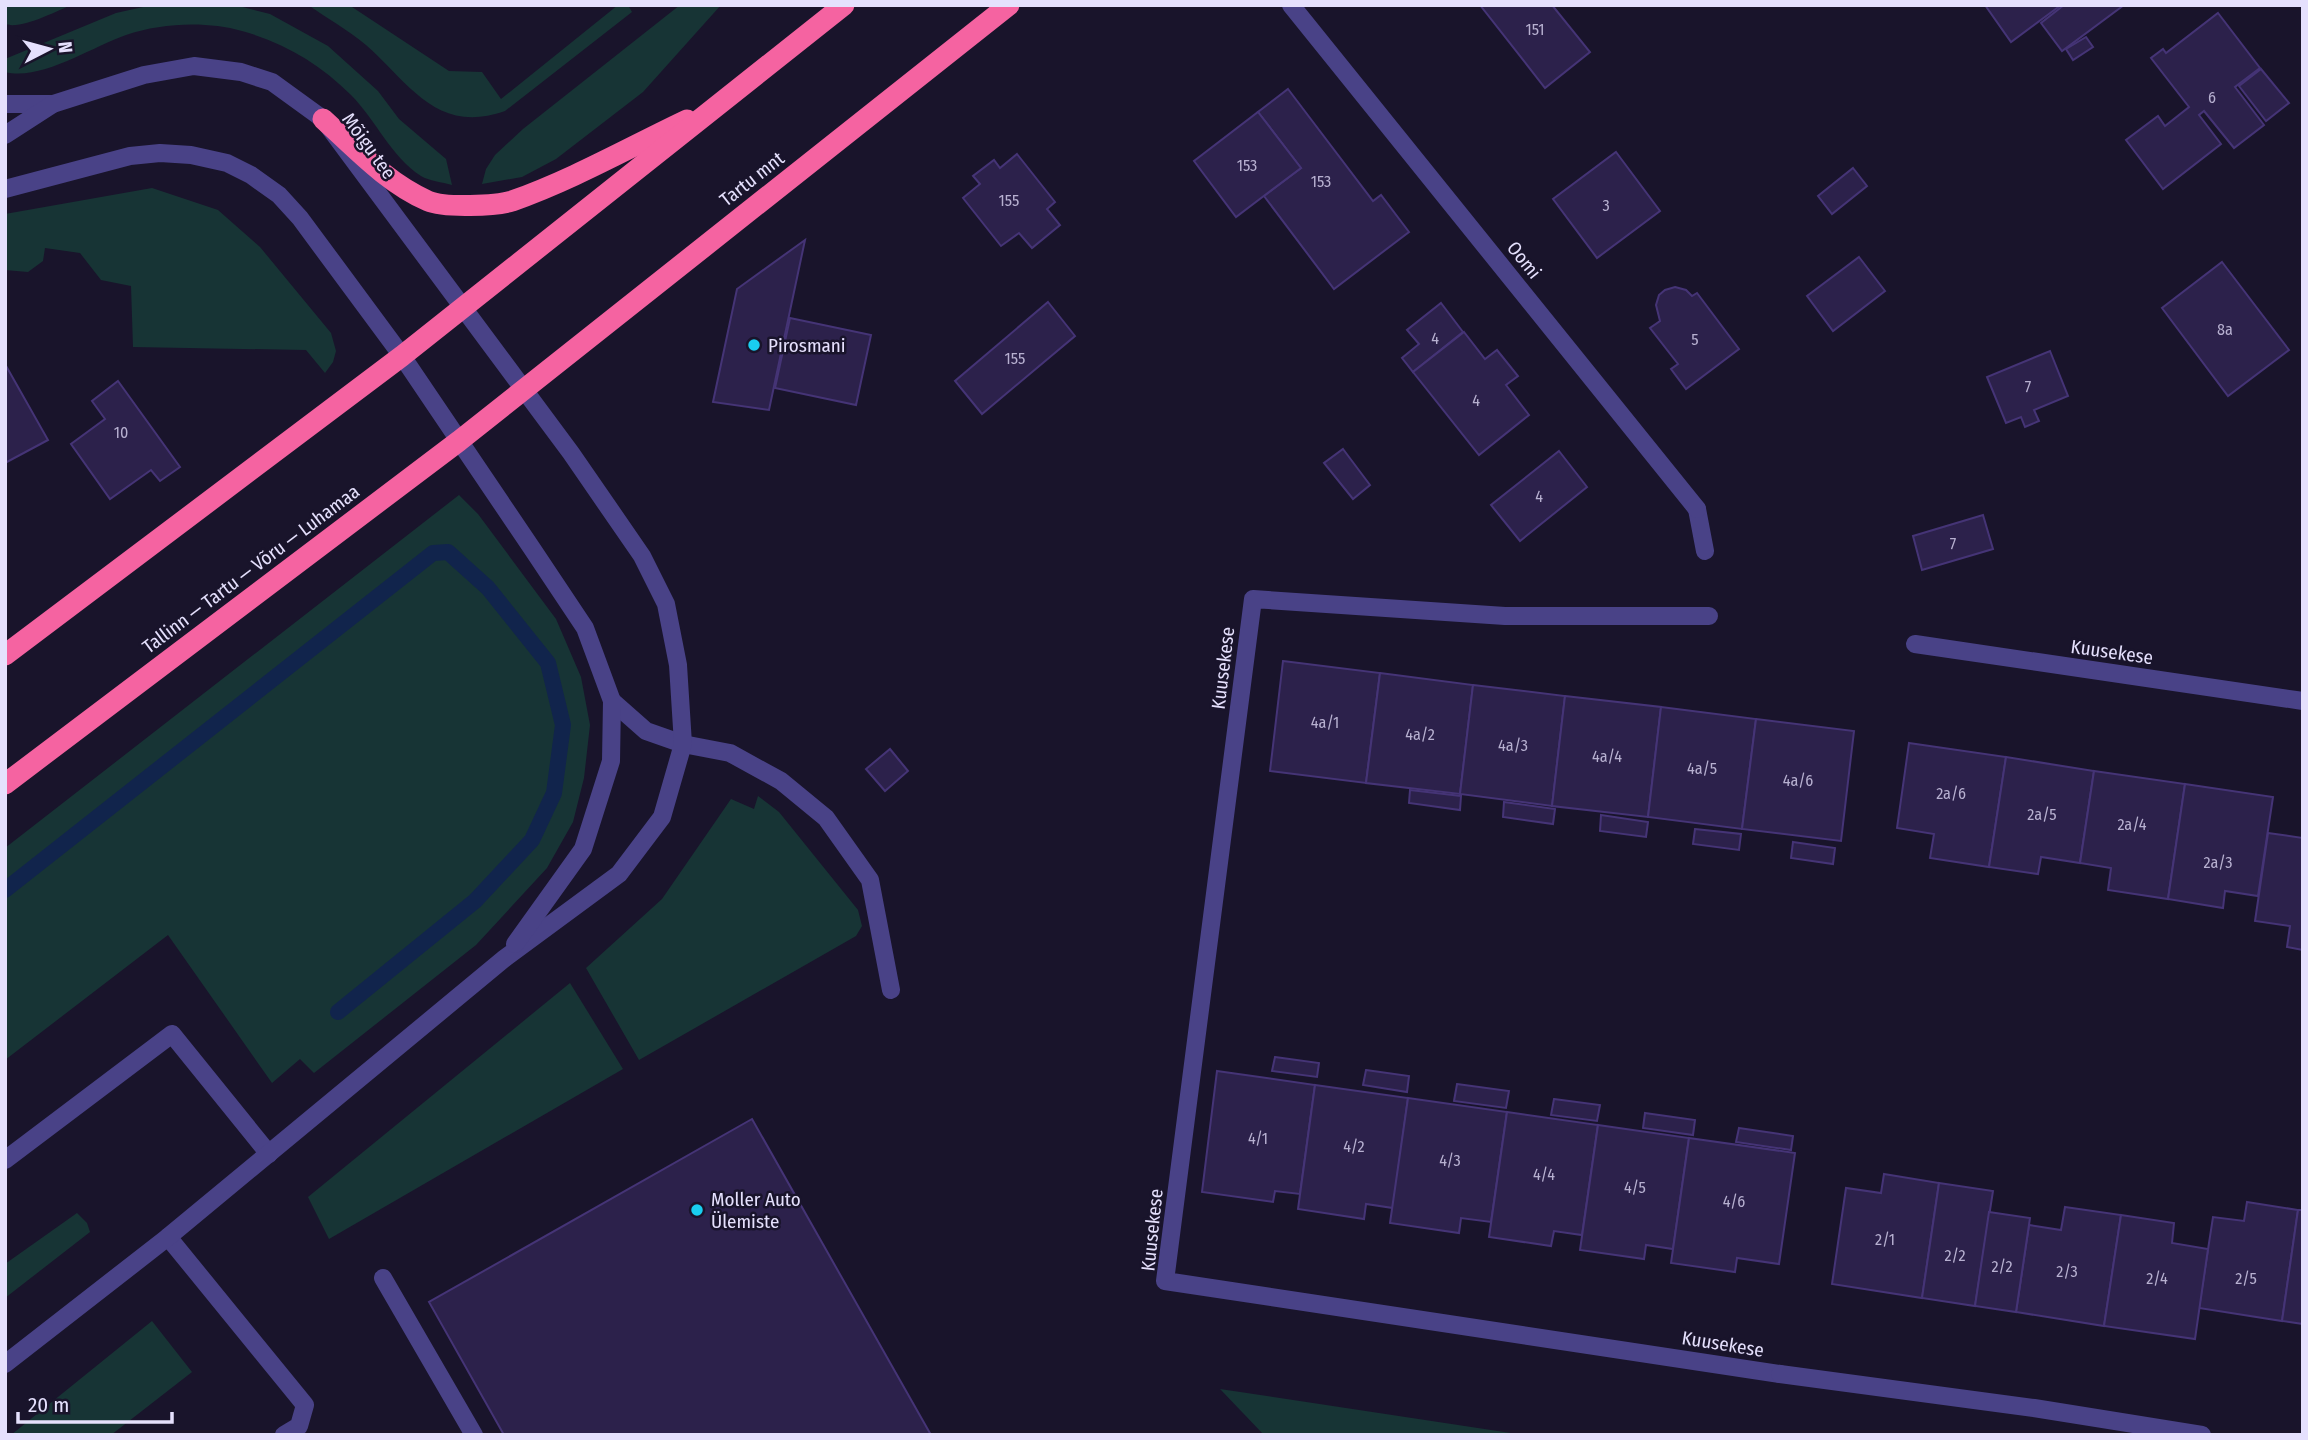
<svg xmlns="http://www.w3.org/2000/svg" width="2308" height="1440" viewBox="0 0 2308 1440" font-family="'Fira Sans Condensed',sans-serif">
	<style>
		.green { fill: #173435 }
		.lines { fill: none; stroke-linecap: round; stroke-linejoin: round }
		.stream { stroke: #11244c; stroke-width: 16 }
		.building { fill: #2c214b; stroke: #453476; stroke-width: 2 }
		.lane { stroke: #494287; stroke-width: 18 }
		.street { stroke: #494287; stroke-width: 18 }
		.highway { stroke: #f563a1; stroke-width: 21 }
		.poi-dot { fill: #19cef0; stroke: #19142b; stroke-width: 2.5 }
		.labels { text-anchor: middle; dominant-baseline: central; stroke-width: 5; stroke-linejoin: round; paint-order: stroke }
		.number-label { font-size: 16px; fill: #b7b0d0 }
		.street-label { font-size: 19px; fill: #e5e0fd; stroke: #19142b }
		.poi-label { font-size: 19px; fill: #e5e0fd; stroke: #19142b; text-anchor: start }
	</style>
	<rect width="100%" height="100%" fill="#19142b"/>
	<g class="green">
		<path d="M5 5H72C56 11 21 30 5 24Z"/>
		<path d="M152 5H235L270 14 328 46 378 91 399 119 446 159 452 185C442 182 429 181 421 176 391 157 376 120 351 95 320 64 285 43 242 31 206 21 162 23 126 35 91 47 42 81 5 72V59L116 13Z"/>
		<path d="M308 5H349L449 71 482 72 501 99 618 5H628L632 12 505 111C437 135 410 84 366 45 348 30 327 18 308 5Z"/>
		<path d="M680 5H721L643 92 556 159 522 177 482 184 486 169 495 155 523 129Z"/>
		<path d="M152 188 218 210 260 247 331 333 336 351 333 362 325 373 306 350 133 347 131 286 101 280 80 253 45 248 43 261 28 272 5 270V214Z"/>
		<path d="M459 495 478 514 556 619 581 677 590 725 584 778 573 822 547 868 476 945 314 1073 300 1059 272 1083 168 935 5 1060V848Z"/>
		<path d="M758 796 779 812 858 910 862 926 856 936 639 1060 586 968 662 899 731 799 754 809Z"/>
		<path d="M570 983 623 1069 329 1239 308 1197Z"/>
		<path d="M77 1213 87 1223 90 1232 5 1298V1264Z"/>
		<path d="M152 1321 192 1372 111 1435H11Z"/>
		<path d="M1220 1389 1524 1435H1264Z"/>
	</g>
	<g class="lines">
		<path class="stream" d="M5 890 433 553 448 552 488 588 548 663 563 725 554 793 532 840 475 901 338 1012"/>
	</g>
	<g class="building">
		<path d="M1480 5H1552L1590 52 1545 88Z"/>
		<path d="M1985 5H2061L2011 42Z"/>
		<path d="M2064 5H2124L2062 51 2041 23Z"/>
		<path d="M2218 13 2260 68 2235 87 2264 125 2234 148 2204 111 2199 115 2221 144 2163 189 2126 140 2158 116 2165 126 2189 107 2151 58 2163 49 2166 53Z"/>
		<path d="M2086 37 2093 47 2073 60 2066 49Z"/>
		<path d="M2261 69 2289 103 2266 121 2239 86Z"/>
		<path d="M1288 89 1373 201 1381 195 1409 232 1334 289 1264 196 1301 168 1258 112Z"/>
		<path d="M1258 112 1301 168 1236 217 1194 161Z"/>
		<path d="M1616 152 1660 211 1597 258 1553 199Z"/>
		<path d="M1017 154 1055 202 1047 209 1060 225 1032 248 1019 233 1001 246 963 198 980 184 973 176 994 160 1000 168Z"/>
		<path d="M1853 168 1867 186 1832 214 1818 196Z"/>
		<path d="M805 240 769 410 713 402 737 289Z"/>
		<path d="M1859 257 1885 291 1833 331 1807 296Z"/>
		<path d="M2222 262 2289 350 2228 396 2162 308Z"/>
		<path d="M1675 287 1686 290 1692 296 1697 293 1739 349 1686 389 1671 369 1678 364 1650 328 1660 321 1656 305 1659 295 1665 290Z"/>
		<path d="M1048 302 1075 336 982 414 955 381Z"/>
		<path d="M1441 303 1463 332 1413 372 1402 358 1419 344 1407 330Z"/>
		<path d="M790 318 871 335 856 405 775 388Z"/>
		<path d="M1464 332 1485 359 1497 350 1518 376 1506 385 1529 415 1479 455 1413 372Z"/>
		<path d="M2050 351 2068 396 2034 410 2039 421 2025 427 2021 417 2006 423 1987 377Z"/>
		<path d="M5 364 48 440 5 463Z"/>
		<path d="M118 381 180 467 160 481 151 470 110 499 71 444 105 419 92 401Z"/>
		<path d="M1343 449 1370 485 1353 499 1324 463Z"/>
		<path d="M1559 451 1587 487 1520 541 1491 505Z"/>
		<path d="M1983 515 1993 549 1922 570 1913 536Z"/>
		<path d="M1283 661 1380 673 1366 783 1270 771Z"/>
		<path d="M1380 673 1473 685 1460 794 1366 783Z"/>
		<path d="M1473 685 1565 696 1552 806 1460 794Z"/>
		<path d="M1565 696 1661 707 1648 817 1552 806Z"/>
		<path d="M1661 707 1756 719 1742 829 1648 817Z"/>
		<path d="M1756 719 1854 731 1841 841 1742 829Z"/>
		<path d="M1909 743 2006 757 1989 867 1930 858 1934 834 1897 828Z"/>
		<path d="M890 749 908 771 885 791 866 769Z"/>
		<path d="M2006 757 2094 771 2080 863 2041 857 2038 874 1989 867Z"/>
		<path d="M2094 771 2185 784 2168 899 2108 890 2111 868 2080 863Z"/>
		<path d="M2185 784 2273 797 2258 896 2225 891 2223 908 2168 899Z"/>
		<path d="M1410 790 1461 796 1460 810 1409 803Z"/>
		<path d="M1504 802 1555 809 1553 824 1503 817Z"/>
		<path d="M1601 815 1648 822 1646 837 1600 831Z"/>
		<path d="M1695 829 1741 834 1739 850 1693 844Z"/>
		<path d="M2268 833 2303 838V950L2287 947 2290 926 2255 921Z"/>
		<path d="M1793 842 1835 848 1833 864 1791 858Z"/>
		<path d="M1275 1057 1319 1063 1317 1077 1272 1071Z"/>
		<path d="M1366 1070 1409 1076 1407 1092 1363 1085Z"/>
		<path d="M1217 1071 1315 1085 1300 1194 1275 1191 1273 1202 1202 1192Z"/>
		<path d="M1457 1084 1509 1091 1506 1108 1454 1101Z"/>
		<path d="M1315 1085 1408 1098 1393 1208 1366 1204 1364 1219 1298 1209Z"/>
		<path d="M1408 1098 1507 1112 1491 1222 1461 1218 1459 1233 1390 1223Z"/>
		<path d="M1554 1099 1600 1105 1597 1121 1551 1115Z"/>
		<path d="M1507 1112 1598 1125 1582 1235 1554 1231 1551 1246 1489 1237Z"/>
		<path d="M1645 1113 1695 1120 1693 1135 1643 1128Z"/>
		<path d="M752 1119 931 1435H504L429 1302Z"/>
		<path d="M1598 1125 1689 1138 1673 1249 1646 1245 1644 1259 1580 1250Z"/>
		<path d="M1739 1128 1793 1136 1791 1150 1736 1142Z"/>
		<path d="M1689 1138 1795 1153 1779 1264 1737 1258 1735 1272 1671 1263Z"/>
		<path d="M1884 1174 1939 1183 1922 1298 1832 1284 1846 1188 1881 1193Z"/>
		<path d="M1939 1183 1993 1191 1975 1306 1922 1298Z"/>
		<path d="M2247 1202 2298 1210 2282 1321 2199 1308 2213 1217 2244 1221Z"/>
		<path d="M2065 1207 2121 1215 2104 1326 2016 1312 2029 1225 2061 1230Z"/>
		<path d="M2298 1210H2303V1324L2282 1321Z"/>
		<path d="M1989 1212 2030 1218 2016 1312 1975 1306Z"/>
		<path d="M2121 1215 2174 1223 2172 1243 2208 1249 2195 1339 2104 1326Z"/>
	</g>
	<g class="lines">
		<g class="lane">
			<path d="M5 104H53"/>
			<path d="M1697 509 1705 551"/>
			<path d="M1709 616H1505L1253 599 1165 1281 1780 1374"/>
			<path d="M612 701 646 731 683 744 730 753 781 781 826 818 870 880 891 990"/>
			<path d="M5 1160 172 1034 269 1154"/>
			<path d="M168 1237 305 1405 299 1426 284 1435"/>
			<path d="M383 1278 474 1435"/>
		</g>
		<g class="street">
			<path d="M1291 5 1697 509"/>
			<path d="M5 135 53 104 144 75 194 66 241 72 272 82 323 119 571 453 642 556 666 604 678 665 683 744 662 817 619 874 505 958 168 1237 5 1364"/>
			<path d="M5 189 130 156 160 153 191 155 227 163 251 175 279 195 300 218 402 356 533 550 585 628 612 701 611 761 583 849 515 944"/>
			<path d="M1915 644 2303 701"/>
			<path d="M1780 1374 2034 1408 2202 1435"/>
		</g>
		<g class="highway">
			<path d="M323 119C356 149 387 183 428 201 444 208 496 206 512 201 572 180 630 147 687 120"/>
			<path d="M5 655 402 356 844 5"/>
			<path d="M5 784 459 441 1009 5"/>
		</g>
	</g>
	<g class="poi-dot">
		<circle cx="754" cy="345" r="7"/>
		<circle cx="697" cy="1210" r="7"/>
	</g>
	<g class="labels">
		<g class="number-label">
			<text x="1535" y="29">151</text>
			<text x="2212" y="97">6</text>
			<text x="1247" y="165">153</text>
			<text x="1321" y="181">153</text>
			<text x="1009" y="200">155</text>
			<text x="1606" y="205">3</text>
			<text x="2225" y="329">8a</text>
			<text x="1435" y="338">4</text>
			<text x="1695" y="339">5</text>
			<text x="1015" y="358">155</text>
			<text x="2028" y="386">7</text>
			<text x="1476" y="400">4</text>
			<text x="121" y="432">10</text>
			<text x="1539" y="496">4</text>
			<text x="1953" y="543">7</text>
			<text x="1325" y="722">4a/1</text>
			<text x="1420" y="734">4a/2</text>
			<text x="1513" y="745">4a/3</text>
			<text x="1607" y="756">4a/4</text>
			<text x="1702" y="768">4a/5</text>
			<text x="1798" y="780">4a/6</text>
			<text x="1951" y="793">2a/6</text>
			<text x="2042" y="814">2a/5</text>
			<text x="2132" y="824">2a/4</text>
			<text x="2218" y="862">2a/3</text>
			<text x="1258" y="1138">4/1</text>
			<text x="1354" y="1146">4/2</text>
			<text x="1450" y="1160">4/3</text>
			<text x="1544" y="1174">4/4</text>
			<text x="1635" y="1187">4/5</text>
			<text x="1734" y="1201">4/6</text>
			<text x="1885" y="1239">2/1</text>
			<text x="1955" y="1255">2/2</text>
			<text x="2002" y="1266">2/2</text>
			<text x="2067" y="1271">2/3</text>
			<text x="2157" y="1278">2/4</text>
			<text x="2246" y="1278">2/5</text>
		</g>
		<g class="street-label">
			<text transform="translate(369 146) rotate(54)">Mõigu tee</text>
			<text transform="translate(752 179) rotate(-38)">Tartu mnt</text>
			<text transform="translate(1524 260) rotate(51)">Oomi</text>
			<text transform="translate(251 569) rotate(-37)">Tallinn — Tartu — Võru — Luhamaa</text>
			<text transform="translate(2112 652) rotate(8)">Kuusekese</text>
			<text transform="translate(1223 668) rotate(-83)">Kuusekese</text>
			<text transform="translate(1152 1230) rotate(-84)">Kuusekese</text>
			<text transform="translate(1723 1344) rotate(9)">Kuusekese</text>
		</g>
		<g class="poi-label">
			<text x="768" y="345">Pirosmani</text>
			<text x="711" y="1199">Moller Auto<tspan x="711" dy="22">Ülemiste</tspan></text>
		</g>
	</g>
	<rect width="2308" height="1440" fill="none" stroke="#e5e0fd" stroke-width="14"/>
	<g transform="translate(49 49) rotate(84)" stroke="#19142b" stroke-width="5" paint-order="stroke">
	<path d="M0-5L12 26L0 18L-12 26Z" fill="#e5e0fd"/>
	<text y="-10" font-size="19" font-weight="bold" text-anchor="middle" fill="#e5e0fd">N</text>
	</g>
	<path d="M18 1412v10h154v-10" fill="none" stroke="#e5e0fd" stroke-width="3.5"/>
	<text x="28" y="1412" font-size="21" fill="#e5e0fd" stroke="#19142b" stroke-width="5" paint-order="stroke">20 m</text>
</svg>
